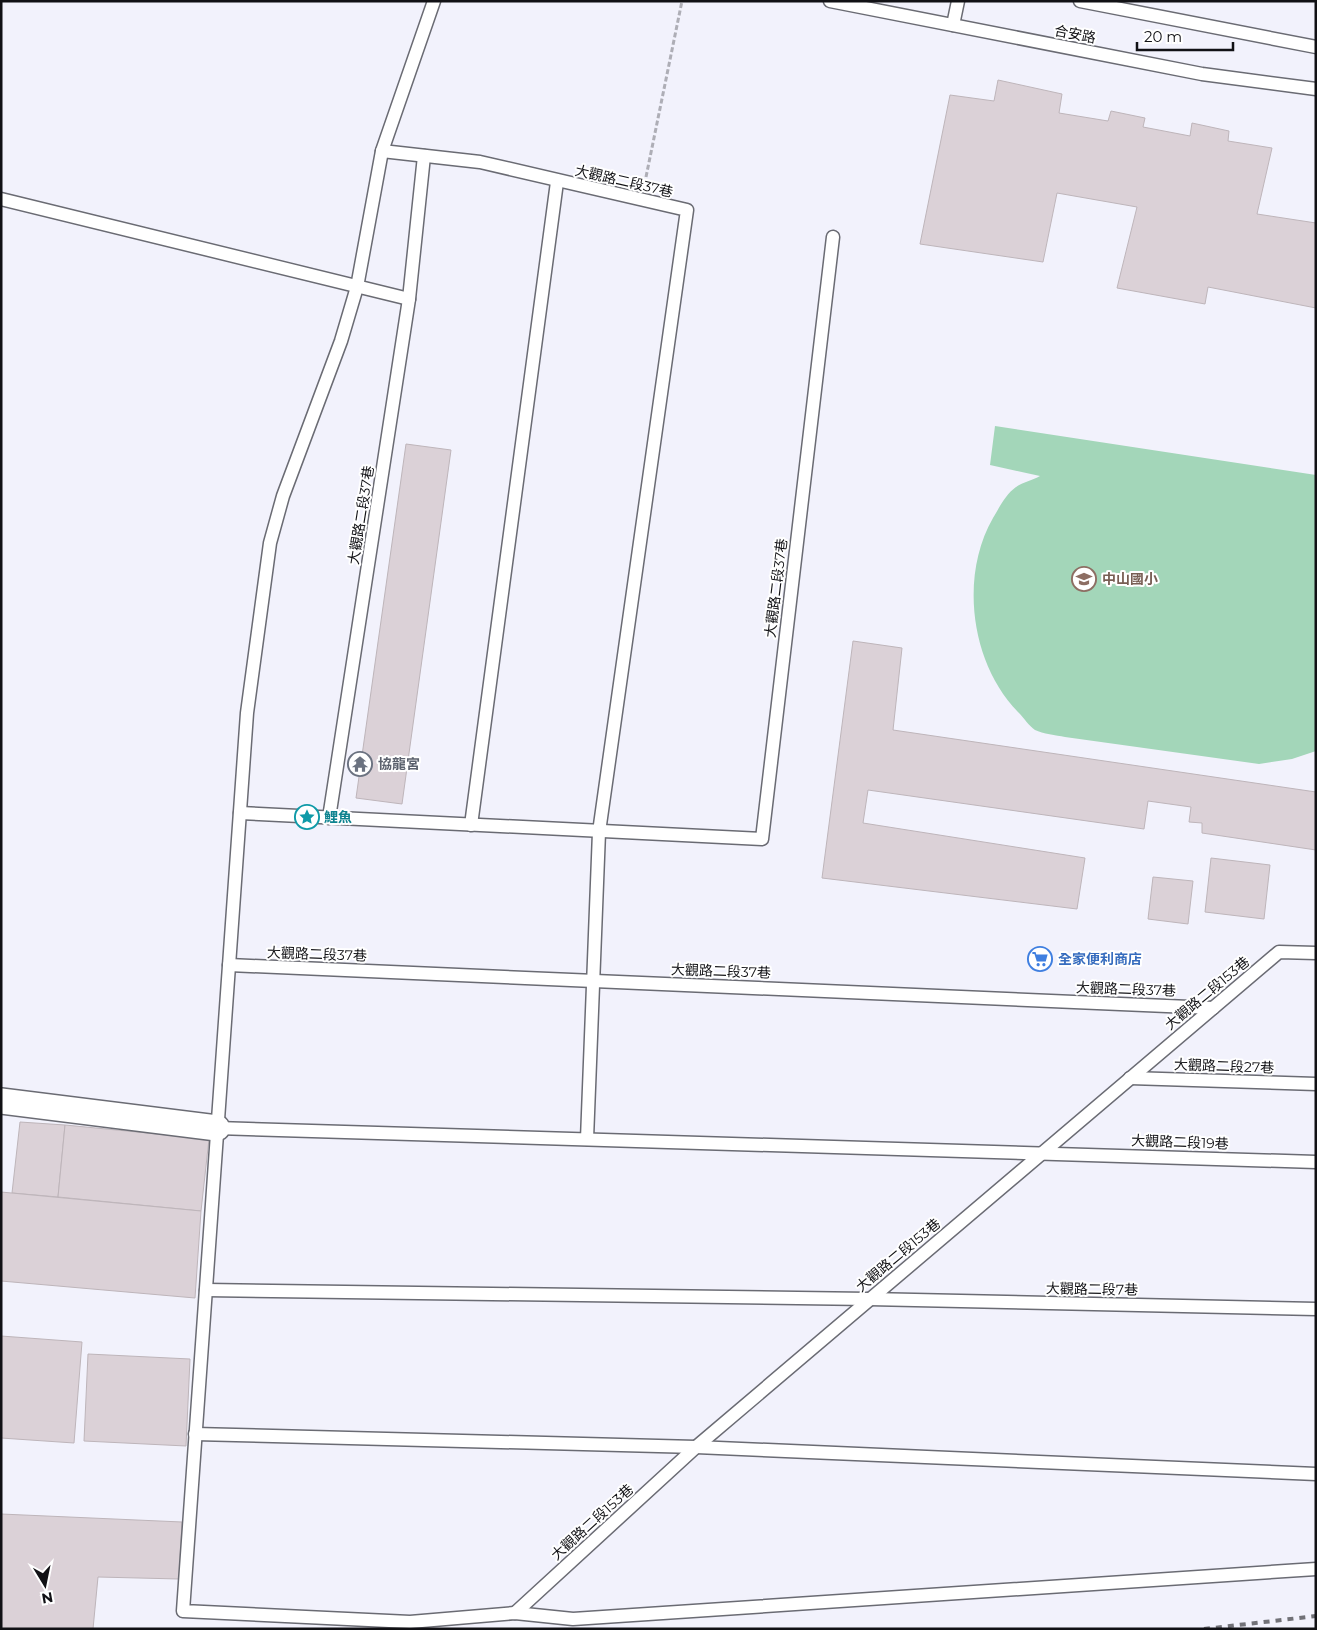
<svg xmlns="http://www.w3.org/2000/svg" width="1317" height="1630" viewBox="0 0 1317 1630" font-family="Montserrat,'Noto Sans TC',sans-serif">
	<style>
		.green { fill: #a3d6b9 }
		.building { fill: #dbd1d7; stroke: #beb5ba }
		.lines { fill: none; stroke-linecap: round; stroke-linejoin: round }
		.service-casing { stroke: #6a6b73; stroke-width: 15 }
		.minor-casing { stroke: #6a6b73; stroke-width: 28 }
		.path { stroke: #aeaeb6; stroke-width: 3; stroke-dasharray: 5 2.5; stroke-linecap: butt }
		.service { stroke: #fff; stroke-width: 12 }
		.minor { stroke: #fff; stroke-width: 25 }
		.rail { stroke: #717177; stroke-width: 4; stroke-dasharray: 6 6; stroke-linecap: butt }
		.labels { text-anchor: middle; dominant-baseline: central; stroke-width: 4; stroke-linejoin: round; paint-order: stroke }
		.street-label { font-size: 14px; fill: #111115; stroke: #fff }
		.education-label { font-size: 14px; font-weight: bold; fill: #785e54; stroke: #fff; text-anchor: start }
		.worship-label { font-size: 14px; font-weight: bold; fill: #5b616d; stroke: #fff; text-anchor: start }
		.culture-label { font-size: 14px; font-weight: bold; fill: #0d838f; stroke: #fff; text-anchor: start }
		.shop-label { font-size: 14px; font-weight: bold; fill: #366cbe; stroke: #fff; text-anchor: start }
	</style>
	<rect width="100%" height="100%" fill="#f2f2fc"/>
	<path class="green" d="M995 426 1316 475V751L1292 759 1259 764 1065 737C1056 735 1043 734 1035 730 1029 726 1024 718 1019 713 971 665 959 577 993 518 999 508 1006 494 1016 487 1023 482 1033 480 1040 476L990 465Z"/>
	<g class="building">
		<path d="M998 80 1062 94 1059 113 1108 121 1111 111 1145 118 1143 127 1190 136 1192 123 1229 131 1228 141 1272 148 1257 214 1316 223V308L1208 287 1205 304 1117 288 1137 207 1057 193 1043 262 920 244 950 95 994 101Z"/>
		<path d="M406 444 451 450 402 804 356 798Z"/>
		<path d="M853 641 902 648 893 730 1316 792V850L1202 833V823L1189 822 1191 807 1148 801 1144 829 868 790 863 823 1085 858 1077 909 822 878Z"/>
		<path d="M1211 858 1270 865 1264 919 1205 912Z"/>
		<path d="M1153 877 1193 881 1188 924 1148 919Z"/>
		<path d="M20 1122 65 1125 58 1197 12 1193Z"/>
		<path d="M65 1125 209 1139 201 1211 58 1197Z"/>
		<path d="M1 1192 201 1211 195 1298 1 1281Z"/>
		<path d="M1 1336 82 1342 74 1443 1 1438Z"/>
		<path d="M88 1354 190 1359 186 1446 84 1441Z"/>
		<path d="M1 1514 182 1522 179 1579 98 1577 93 1629H1Z"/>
	</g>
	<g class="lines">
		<defs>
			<g id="service">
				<path d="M434 1 382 151 357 287 341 341 283 496 270 543 247 713 183 1611 410 1622 515 1613 573 1619 1316 1569"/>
				<path d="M830 1 1202 74 1316 89"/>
				<path d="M1080 1 1316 47"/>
				<path d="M953 25 958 1"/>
				<path d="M382 151 480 162 687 210 599 832 587 1139"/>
				<path d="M1 199 409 299"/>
				<path d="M240 813 762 839 833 237"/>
				<path d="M329 818 409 299 424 156"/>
				<path d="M471 825 557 182"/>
				<path d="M229 965 1213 1008"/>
				<path d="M1130 1078 1316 1084"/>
				<path d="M217 1128 1316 1162"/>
				<path d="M206 1290 869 1299 1316 1309"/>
				<path d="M195 1434 696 1447 1316 1474"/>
				<path d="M515 1613 696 1447 1279 952 1316 953"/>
			</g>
			<path id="minor" d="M1 1101 217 1128"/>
		</defs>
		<use href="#service" class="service-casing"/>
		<use href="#minor" class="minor-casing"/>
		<path class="path" d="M646 177 682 1"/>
		<use href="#service" class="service"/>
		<use href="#minor" class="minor"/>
		<path class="rail" d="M1204 1629 1316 1616"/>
	</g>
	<defs>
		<symbol id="school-ring" viewBox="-11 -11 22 22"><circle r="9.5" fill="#fff" stroke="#8d6e63" stroke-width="1.5"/><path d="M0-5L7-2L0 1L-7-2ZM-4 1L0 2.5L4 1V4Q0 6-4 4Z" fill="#8d6e63"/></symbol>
		<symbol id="temple-ring" viewBox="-11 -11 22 22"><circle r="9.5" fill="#fff" stroke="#6b7280" stroke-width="1.5"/><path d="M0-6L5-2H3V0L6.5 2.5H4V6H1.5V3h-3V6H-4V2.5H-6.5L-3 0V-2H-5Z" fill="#6b7280"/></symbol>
		<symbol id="sight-ring" viewBox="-11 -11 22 22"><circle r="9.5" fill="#fff" stroke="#0f9aa8" stroke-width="1.5"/><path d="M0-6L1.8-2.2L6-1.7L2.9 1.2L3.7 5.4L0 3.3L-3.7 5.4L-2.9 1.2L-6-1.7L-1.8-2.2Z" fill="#0f9aa8"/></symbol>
		<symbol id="supermarket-ring" viewBox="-11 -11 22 22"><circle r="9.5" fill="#fff" stroke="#3f7fe0" stroke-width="1.5"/><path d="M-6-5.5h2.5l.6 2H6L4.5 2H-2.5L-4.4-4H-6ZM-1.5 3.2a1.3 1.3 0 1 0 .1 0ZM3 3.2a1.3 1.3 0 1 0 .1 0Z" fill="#3f7fe0"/></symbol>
	</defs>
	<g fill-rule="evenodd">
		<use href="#school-ring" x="1070" y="565" width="28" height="28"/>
		<use href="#temple-ring" x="346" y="750" width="28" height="28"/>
		<use href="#sight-ring" x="293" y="803" width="28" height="28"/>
		<use href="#supermarket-ring" x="1026" y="945" width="28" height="28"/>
	</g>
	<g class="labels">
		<g class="street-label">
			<text transform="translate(1075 34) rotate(11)">合安路</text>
			<text transform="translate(624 181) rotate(13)">大觀路二段37巷</text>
			<text transform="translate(361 515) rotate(-81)">大觀路二段37巷</text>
			<text transform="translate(776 588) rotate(-83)">大觀路二段37巷</text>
			<text transform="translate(317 954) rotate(2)">大觀路二段37巷</text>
			<text transform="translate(721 971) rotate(2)">大觀路二段37巷</text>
			<text transform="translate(1126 989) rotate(2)">大觀路二段37巷</text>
			<text transform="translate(1207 993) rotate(-40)">大觀路二段153巷</text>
			<text transform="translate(1224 1066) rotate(2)">大觀路二段27巷</text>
			<text transform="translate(1180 1142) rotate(2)">大觀路二段19巷</text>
			<text transform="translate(898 1255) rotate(-40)">大觀路二段153巷</text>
			<text transform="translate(1092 1289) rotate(1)">大觀路二段7巷</text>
			<text transform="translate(592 1522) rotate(-42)">大觀路二段153巷</text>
		</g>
		<g class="education-label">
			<text x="1102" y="579">中山國小</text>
		</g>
		<g class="worship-label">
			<text x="378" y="764">協龍宮</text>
		</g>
		<g class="culture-label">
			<text x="324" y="817">鯉魚</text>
		</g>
		<g class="shop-label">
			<text x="1058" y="959">全家便利商店</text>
		</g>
	</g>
	<rect width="1317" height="1630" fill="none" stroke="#111115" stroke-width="5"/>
	<g transform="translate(45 1585) rotate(170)" stroke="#ffffff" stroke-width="4" paint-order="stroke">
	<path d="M0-4L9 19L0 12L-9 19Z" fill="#111115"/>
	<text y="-8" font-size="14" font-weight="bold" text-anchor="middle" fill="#111115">N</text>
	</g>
	<path d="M1137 42v8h96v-8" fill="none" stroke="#111115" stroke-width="2.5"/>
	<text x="1144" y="42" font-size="15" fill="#111115" stroke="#ffffff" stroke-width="4" paint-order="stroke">20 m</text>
</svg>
